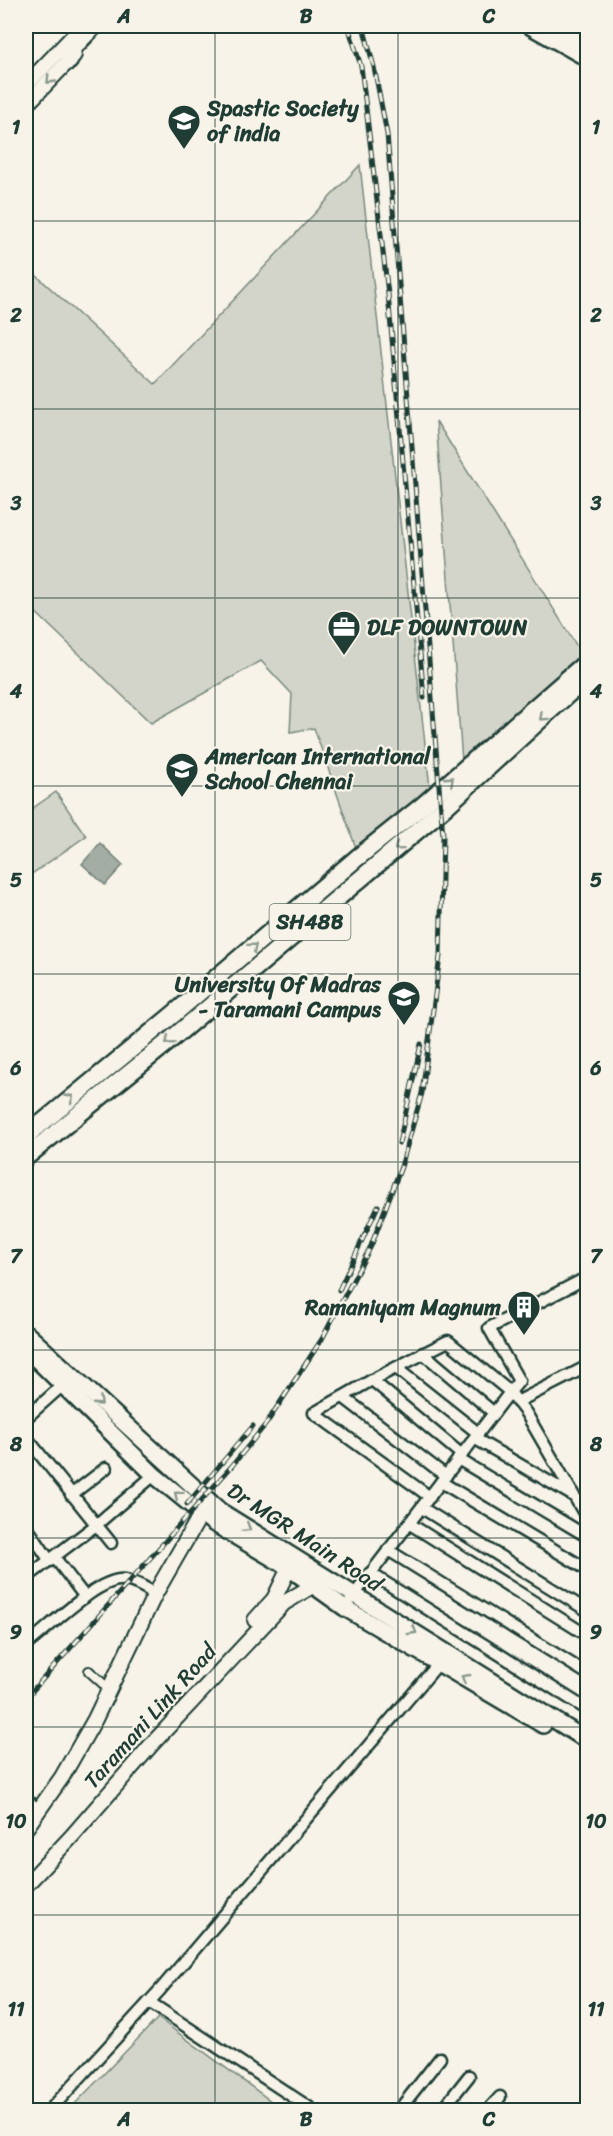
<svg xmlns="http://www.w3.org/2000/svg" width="613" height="2136" viewBox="0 0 613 2136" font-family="Sriracha,sans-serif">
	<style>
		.green { fill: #d3d5ca; stroke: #79897f; stroke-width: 1.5 }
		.water { fill: #a4ada3; stroke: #6f8077; stroke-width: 1.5 }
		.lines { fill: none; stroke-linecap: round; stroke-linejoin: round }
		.pedestrian-casing { stroke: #1f3d34; stroke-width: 12 }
		.minor-casing { stroke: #1f3d34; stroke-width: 15 }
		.tertiary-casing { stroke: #1f3d34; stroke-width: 18 }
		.secondary-casing { stroke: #1f3d34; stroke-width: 20 }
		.primary-casing { stroke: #1f3d34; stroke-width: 21 }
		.pedestrian { stroke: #f7f3e8; stroke-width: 8 }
		.minor { stroke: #f7f3e8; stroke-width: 10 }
		.tertiary { stroke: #f7f3e8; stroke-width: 14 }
		.secondary { stroke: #f7f3e8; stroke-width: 15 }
		.primary { stroke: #f7f3e8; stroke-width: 16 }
		.rail-casing { stroke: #1f3d34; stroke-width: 5 }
		.rail { stroke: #f7f3e8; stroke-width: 3; stroke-dasharray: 9; stroke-linecap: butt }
		.oneway { stroke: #8b988e }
		.grid { fill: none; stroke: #1f3d34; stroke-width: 1.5; stroke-opacity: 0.55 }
		.labels { text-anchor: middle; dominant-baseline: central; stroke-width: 4.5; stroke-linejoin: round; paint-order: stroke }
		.shield { fill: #f7f3e8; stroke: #60746a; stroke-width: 1.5 }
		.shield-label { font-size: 21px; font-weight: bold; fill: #1f3d34 }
		.poi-label { font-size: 22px; font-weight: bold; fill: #1f3d34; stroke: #f7f3e8; text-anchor: start }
		.street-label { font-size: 22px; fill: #1f3d34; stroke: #f7f3e8 }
		.neatline { fill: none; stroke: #1f3d34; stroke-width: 2 }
		.grid-label { font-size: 20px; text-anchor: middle; font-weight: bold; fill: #1f3d34 }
	</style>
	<rect width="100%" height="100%" fill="#f7f3e8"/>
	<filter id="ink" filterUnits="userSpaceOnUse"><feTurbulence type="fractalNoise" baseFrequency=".0167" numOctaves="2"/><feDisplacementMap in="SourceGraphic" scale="12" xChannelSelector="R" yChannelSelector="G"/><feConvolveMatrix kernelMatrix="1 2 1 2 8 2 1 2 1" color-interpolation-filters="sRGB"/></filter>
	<g filter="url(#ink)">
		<g class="green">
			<path d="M360 165 430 788 357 851 314 728 290 732 292 694 261 661 151 723 26 603V266L155 384Z"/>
			<path d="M436 421 583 656 462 761Z"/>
			<path d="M56 792 86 836 26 878V813Z"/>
			<path d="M158 2018 283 2110H69Z"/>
		</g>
		<path class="water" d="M100 843 123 865 105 885 82 864Z"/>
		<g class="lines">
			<defs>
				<g id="pedestrian">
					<path d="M89 1671 109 1689"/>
					<path d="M26 1797 38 1809"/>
				</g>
				<g id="minor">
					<path d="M423 1353 494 1413"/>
					<path d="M396 1368 478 1433"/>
					<path d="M372 1380 462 1455"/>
					<path d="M343 1397 446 1476"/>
					<path d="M517 1402 588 1366"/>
					<path d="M26 1418 64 1384"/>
					<path d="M26 1437 111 1543"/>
					<path d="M474 1438 572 1495"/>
					<path d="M458 1459 588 1537"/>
					<path d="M441 1482 588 1570"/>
					<path d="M71 1495 106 1468"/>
					<path d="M430 1497 314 1413 372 1380 448 1341 510 1392 519 1381 489 1328 588 1277"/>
					<path d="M422 1508 588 1611"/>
					<path d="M410 1524 588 1636"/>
					<path d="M26 1526 50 1561"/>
					<path d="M388 1550 588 1674"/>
					<path d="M55 1558 85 1597"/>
					<path d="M370 1573 588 1710"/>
					<path d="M26 1578 96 1525 154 1475"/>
					<path d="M351 1599 510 1392 526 1413 588 1520"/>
					<path d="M26 1645C48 1629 99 1576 125 1580 136 1582 146 1588 155 1594"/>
					<path d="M149 2002 313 2110"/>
					<path d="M50 2110 160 1990 439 1663"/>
					<path d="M399 2110 440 2058"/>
					<path d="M442 2110 469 2076"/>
					<path d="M488 2110 500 2097"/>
				</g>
				<g id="tertiary">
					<path d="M26 85 76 33"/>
					<path d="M26 105 74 55"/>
					<path d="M255 1620 274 1599 289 1568"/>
					<path d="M26 1828 62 1777 95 1719 155 1594 201 1514 208 1507"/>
					<path d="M26 1885 72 1836 152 1744 284 1603 314 1585"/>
				</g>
				<g id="secondary">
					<path d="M26 1333 220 1511 588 1741"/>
					<path d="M26 1349 154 1475 213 1523 289 1568 345 1608 543 1725"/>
				</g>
				<g id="primary">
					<path d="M531 26 588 58"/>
					<path d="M559 26 588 42"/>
					<path d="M69 61 70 51 94 26"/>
					<path d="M26 1136 175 1013 357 858 422 806 588 661"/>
					<path d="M26 1157 168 1042 445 807 568 694 588 679"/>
				</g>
			</defs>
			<use href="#pedestrian" class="pedestrian-casing"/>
			<use href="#minor" class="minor-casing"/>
			<use href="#tertiary" class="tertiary-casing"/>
			<use href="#secondary" class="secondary-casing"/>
			<use href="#primary" class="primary-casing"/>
			<use href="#pedestrian" class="pedestrian"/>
			<use href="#minor" class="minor"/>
			<use href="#tertiary" class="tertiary"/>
			<use href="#secondary" class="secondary"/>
			<use href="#primary" class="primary"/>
			<defs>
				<g id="rail">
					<path d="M348 26 361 66 388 294 424 698"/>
					<path d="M399 1143 421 1044"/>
					<path d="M339 1290 378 1206"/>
					<path d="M187 1504 253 1426"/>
					<path d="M26 1698 231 1467 266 1424 322 1339 371 1246 401 1167 422 1093 440 956 443 836 387 134 374 67 363 26"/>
				</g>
			</defs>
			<use href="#rail" class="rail-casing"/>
			<use href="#rail" class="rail"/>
		</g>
		<defs><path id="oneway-chevron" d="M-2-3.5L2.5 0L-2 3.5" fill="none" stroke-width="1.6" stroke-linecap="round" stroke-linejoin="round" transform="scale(1.5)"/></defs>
		<g class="oneway">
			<use href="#oneway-chevron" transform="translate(50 80) rotate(134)"/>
			<use href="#oneway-chevron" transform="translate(543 717) rotate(138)"/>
			<use href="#oneway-chevron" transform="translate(450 780) rotate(-43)"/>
			<use href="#oneway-chevron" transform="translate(398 847) rotate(140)"/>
			<use href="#oneway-chevron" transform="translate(253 947) rotate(-40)"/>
			<use href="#oneway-chevron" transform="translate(169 1041) rotate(140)"/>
			<use href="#oneway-chevron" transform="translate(70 1098) rotate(-39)"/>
			<use href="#oneway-chevron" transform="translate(99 1402) rotate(43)"/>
			<use href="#oneway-chevron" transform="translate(178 1495) rotate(-140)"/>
			<use href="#oneway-chevron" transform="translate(247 1528) rotate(32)"/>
			<use href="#oneway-chevron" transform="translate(413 1631) rotate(31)"/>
			<use href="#oneway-chevron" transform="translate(465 1678) rotate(-149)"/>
		</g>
	</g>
	<path class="grid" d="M215 26V2110M398 26V2110M26 221H588M26 409H588M26 598H588M26 786H588M26 974H588M26 1162H588M26 1350H588M26 1538H588M26 1727H588M26 1915H588"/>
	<defs>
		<symbol id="school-pin" viewBox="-11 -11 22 30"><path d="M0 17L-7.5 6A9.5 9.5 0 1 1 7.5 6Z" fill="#1f3d34" stroke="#f7f3e8"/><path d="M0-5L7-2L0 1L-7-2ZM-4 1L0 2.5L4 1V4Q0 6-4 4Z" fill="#fff"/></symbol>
		<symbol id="office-pin" viewBox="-11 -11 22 30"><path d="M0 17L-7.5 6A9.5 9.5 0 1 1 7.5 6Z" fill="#1f3d34" stroke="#f7f3e8"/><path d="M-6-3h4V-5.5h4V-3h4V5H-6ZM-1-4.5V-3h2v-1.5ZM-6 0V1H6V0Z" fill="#fff"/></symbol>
		<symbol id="university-pin" viewBox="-11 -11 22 30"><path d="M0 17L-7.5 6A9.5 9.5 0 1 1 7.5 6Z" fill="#1f3d34" stroke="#f7f3e8"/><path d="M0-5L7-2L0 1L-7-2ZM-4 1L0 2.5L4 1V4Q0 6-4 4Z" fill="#fff"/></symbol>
		<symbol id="building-pin" viewBox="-11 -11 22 30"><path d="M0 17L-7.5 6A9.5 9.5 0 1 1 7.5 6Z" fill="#1f3d34" stroke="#f7f3e8"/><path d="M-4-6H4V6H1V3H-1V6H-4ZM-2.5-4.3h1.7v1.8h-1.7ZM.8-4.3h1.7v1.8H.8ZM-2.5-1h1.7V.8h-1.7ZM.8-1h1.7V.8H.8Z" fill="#fff"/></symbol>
	</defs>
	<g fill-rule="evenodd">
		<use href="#school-pin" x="165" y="102" width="38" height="52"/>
		<use href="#office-pin" x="325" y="608" width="38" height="52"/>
		<use href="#school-pin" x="163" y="750" width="38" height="52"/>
		<use href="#university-pin" x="385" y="978" width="38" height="52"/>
		<use href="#building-pin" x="505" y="1288" width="38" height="52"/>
	</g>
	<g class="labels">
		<rect class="shield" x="269.5" y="904" width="81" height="36" rx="4.5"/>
		<g class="shield-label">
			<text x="310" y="922">SH48B</text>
		</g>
		<g class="poi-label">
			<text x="207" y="108">Spastic Society<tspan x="207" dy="25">of india</tspan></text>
			<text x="367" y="627">DLF DOWNTOWN</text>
			<text x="205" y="756">American International<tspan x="205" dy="25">School Chennai</tspan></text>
			<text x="381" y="984" text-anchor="end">University Of Madras<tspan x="381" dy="25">- Taramani Campus</tspan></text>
			<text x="501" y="1307" text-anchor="end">Ramaniyam Magnum</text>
		</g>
		<g class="street-label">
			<text transform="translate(305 1537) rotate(33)">Dr MGR Main Road</text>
			<text transform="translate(150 1716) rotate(-48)">Taramani Link Road</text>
		</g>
	</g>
	<rect width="613" height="2136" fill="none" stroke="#f7f3e8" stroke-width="66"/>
	<rect x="33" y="33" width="547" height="2070" class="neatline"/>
	<g class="grid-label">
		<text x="124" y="23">A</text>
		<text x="306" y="23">B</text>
		<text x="489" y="23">C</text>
		<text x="16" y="134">1</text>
		<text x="596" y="134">1</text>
		<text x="16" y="322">2</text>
		<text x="596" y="322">2</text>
		<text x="16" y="510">3</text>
		<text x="596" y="510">3</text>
		<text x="16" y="698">4</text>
		<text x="596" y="698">4</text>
		<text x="16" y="887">5</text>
		<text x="596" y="887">5</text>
		<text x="16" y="1075">6</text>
		<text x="596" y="1075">6</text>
		<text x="16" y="1263">7</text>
		<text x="596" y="1263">7</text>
		<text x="16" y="1451">8</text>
		<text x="596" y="1451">8</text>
		<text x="16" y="1639">9</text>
		<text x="596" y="1639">9</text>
		<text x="16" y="1828">10</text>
		<text x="596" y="1828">10</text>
		<text x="16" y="2016">11</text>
		<text x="596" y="2016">11</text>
		<text x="124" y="2126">A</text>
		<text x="306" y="2126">B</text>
		<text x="489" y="2126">C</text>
	</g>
</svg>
